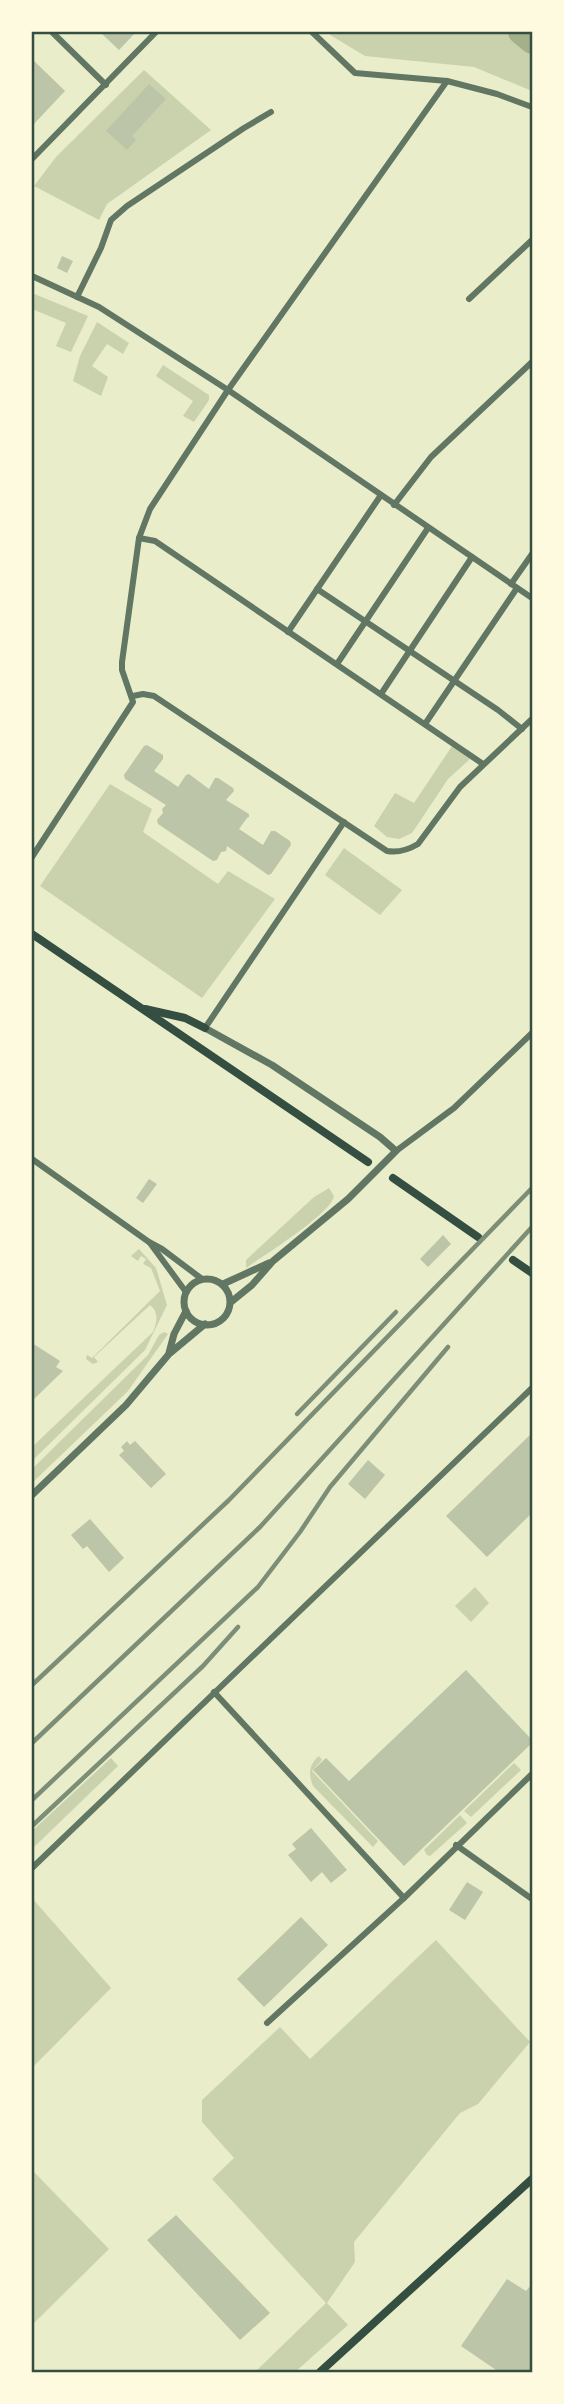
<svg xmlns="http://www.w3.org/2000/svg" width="564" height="2404" viewBox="0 0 564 2404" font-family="'Archivo Narrow',sans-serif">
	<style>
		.green { fill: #cad2ad }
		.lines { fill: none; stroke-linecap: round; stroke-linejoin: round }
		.river { stroke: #a3b18a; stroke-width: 24 }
		.building { fill: #bcc5a7 }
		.minor { stroke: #617663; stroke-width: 6 }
		.tertiary { stroke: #617663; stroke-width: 7 }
		.secondary { stroke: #344e41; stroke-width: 8 }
		.rail { stroke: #7c8e77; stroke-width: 4.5 }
		.neatline { fill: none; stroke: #344e41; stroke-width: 2.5 }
	</style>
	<rect width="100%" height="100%" fill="#e9edc9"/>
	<g class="green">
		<path d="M333 32H508L532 50V91L474 67 365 56 330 35Z"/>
		<path d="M144 70 211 130 107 204 99 220 34 186 56 157Z"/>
		<path d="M32 293 88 316 71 352 56 346 66 323 32 309Z"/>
		<path d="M97 322 129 343 123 354 107 344 92 366 108 377 101 396 73 381 80 356Z"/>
		<path d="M163 365 209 395V400L194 422 183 416 193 401 156 376Z"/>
		<path d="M452 746 470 759 448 779 412 833 399 839 387 837 374 826 395 793 414 803Z"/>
		<path d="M110 784 152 809 143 832 218 884 228 871 275 899 202 998 40 886Z"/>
		<path d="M344 848 402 890 380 915 325 875Z"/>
		<path d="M329 1188 334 1196C331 1214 263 1256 246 1268V1260L314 1197Z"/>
		<path d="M139 1249 156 1268 167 1305 145 1350 32 1461V1447L153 1332C157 1322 159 1312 150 1305L94 1357 98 1362 93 1364 86 1359 87 1355 92 1358 160 1291 151 1268 143 1264 146 1259 141 1256 138 1261 131 1256Z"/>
		<path d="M164 1332 168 1334 128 1391 32 1483V1469L148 1355 159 1335Z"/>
		<path d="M475 1587 489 1603 471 1622 455 1606Z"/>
		<path d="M319 1756 322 1760 312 1771 378 1841 373 1847 313 1786C308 1774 309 1764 319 1756Z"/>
		<path d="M111 1758 118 1766 32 1849V1831Z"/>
		<path d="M514 1763 521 1770 471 1817 464 1811Z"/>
		<path d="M460 1815 467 1823 430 1856 427 1855 424 1850Z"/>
		<path d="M32 1898 111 1988 32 2068Z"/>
		<path d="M436 1940 530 2042 478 2104 460 2113 354 2242 355 2262 327 2303 348 2325 295 2372H255L326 2303 212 2179 234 2158 202 2122V2100L280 2027 310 2059Z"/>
		<path d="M32 2170 109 2249 32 2325Z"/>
	</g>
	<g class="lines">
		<path class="river" d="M520 32 532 42"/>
	</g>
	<g class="building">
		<path d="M100 32H136L119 50Z"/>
		<path d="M32 59 65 91 32 126Z"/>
		<path d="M149 84 166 99 132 136 136 140 127 150 106 131Z"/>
		<path d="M62 256 73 261 67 273 57 268Z"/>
		<path d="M147 745 163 755V759L154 771 168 780 178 787 186 775 189 774 209 789 215 778H218L233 788 234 791 226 800 249 814V817L247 818 239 829 263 845 271 831H275L290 841 291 845 271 874 268 875 227 846 226 851 221 852 217 860 213 861 158 824 157 820 163 813 162 809 166 805 125 779 124 775 144 746Z"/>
		<path d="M149 1179 157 1184 143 1203 136 1198Z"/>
		<path d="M443 1235 451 1244 428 1267 420 1259Z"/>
		<path d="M32 1343 60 1361 56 1367 63 1371 32 1401Z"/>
		<path d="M532 1433V1513L487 1557 446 1516Z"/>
		<path d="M127 1441 130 1445 135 1441 166 1474 151 1488 119 1455 124 1451 121 1447Z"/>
		<path d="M368 1460 385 1475 365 1499 348 1484Z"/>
		<path d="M90 1519 124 1558 109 1572 87 1546 83 1549 71 1535Z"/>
		<path d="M466 1670 532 1740V1743L404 1866 313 1770 326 1758 349 1781Z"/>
		<path d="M311 1828 347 1870 331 1883 322 1872 311 1882 288 1855 296 1849 292 1844Z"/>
		<path d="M467 1882 483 1892 465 1920 449 1910Z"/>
		<path d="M301 1917 328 1945 264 2007 237 1979Z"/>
		<path d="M176 2215 270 2313 240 2340 147 2240Z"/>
		<path d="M507 2279 526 2291 531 2285 532 2286 531 2372H499L461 2346Z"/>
	</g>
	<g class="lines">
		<g class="minor">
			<path d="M52 32 106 85"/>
			<path d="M312 32 355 73 447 81 497 94 532 107"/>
			<path d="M32 159 156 32"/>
			<path d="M32 276 99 307 228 390 532 598"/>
			<path d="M77 297 101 248 111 220 127 206 244 128 271 112"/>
			<path d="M469 299 532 240"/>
			<path d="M394 505 431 457 532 362"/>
			<path d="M139 538 155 541 483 764"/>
			<path d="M511 584 532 554"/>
			<path d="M317 589 498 710 522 729"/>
			<path d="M288 632 381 495"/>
			<path d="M337 664 428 528"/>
			<path d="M381 694 472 557"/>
			<path d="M133 696 143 694 154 696 387 851C399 853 408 850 418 844L460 787 532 719"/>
			<path d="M425 724 517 588"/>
			<path d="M32 857 133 702 122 670V662L139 538 150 509 228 390 447 81"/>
			<path d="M205 1028 344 822"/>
			<path d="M396 1151 454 1108 532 1033"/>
			<path d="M32 1159 149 1242 162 1249 202 1279"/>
			<path d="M150 1243 186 1292"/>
			<path d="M214 1692 404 1898"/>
			<path d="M456 1845 532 1899"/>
			<path d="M32 1868 532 1388"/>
			<path d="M267 2023 404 1898 532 1774"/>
		</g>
		<g class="tertiary">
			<path d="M205 1028 272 1065 380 1137 396 1151 348 1199 273 1261 252 1285 231 1302"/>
			<circle cx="207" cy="1302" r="23"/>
			<path d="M223 1284 269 1263"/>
			<path d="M169 1353 174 1334 186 1311"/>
			<path d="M32 1495 126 1405 169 1354 205 1324"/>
		</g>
		<g class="secondary">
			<path d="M32 934 368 1162"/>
			<path d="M145 1009 185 1018 205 1028"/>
			<path d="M393 1178 478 1237"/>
			<path d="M513 1260 532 1273"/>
			<path d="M320 2372 532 2179"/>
		</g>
		<g class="rail">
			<path d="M297 1414 396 1312"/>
			<path d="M32 1685 229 1500 532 1188"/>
			<path d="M32 1743 260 1527 532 1227"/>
			<path d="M32 1800 258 1587 300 1532 330 1487 448 1347"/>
			<path d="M32 1826 203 1666 238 1627"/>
		</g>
	</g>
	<rect width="564" height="2404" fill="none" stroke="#fefae0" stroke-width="66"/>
	<rect x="33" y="33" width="498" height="2338" class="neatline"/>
</svg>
